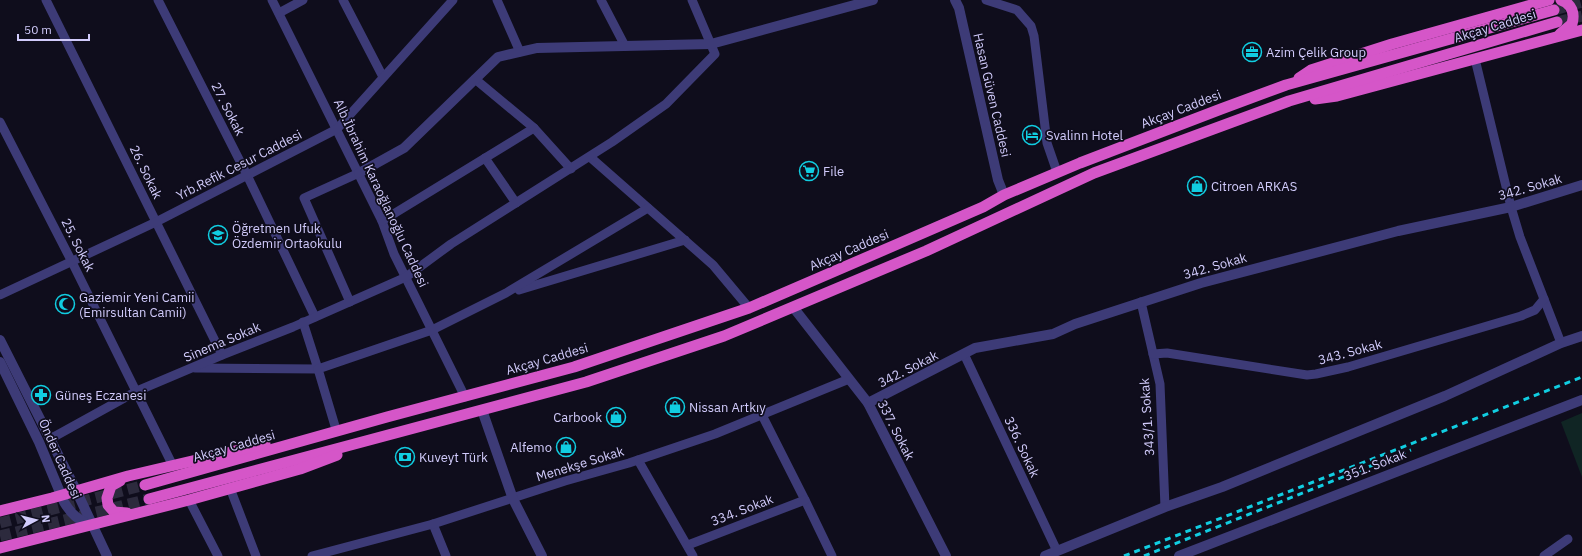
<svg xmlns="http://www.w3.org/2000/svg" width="1582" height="556" viewBox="0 0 1582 556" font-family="'IBM Plex Sans',sans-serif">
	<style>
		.green { fill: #102524 }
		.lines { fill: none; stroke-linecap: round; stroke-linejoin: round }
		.trunk-tunnel { stroke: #2c2a3d; stroke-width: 11; stroke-dasharray: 11 5.5; stroke-linecap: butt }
		.minor { stroke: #3d3b77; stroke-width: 9 }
		.tertiary { stroke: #3d3b77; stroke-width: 10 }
		.trunk { stroke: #d556c8; stroke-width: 11 }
		.rail { stroke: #11cde1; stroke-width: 3; stroke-dasharray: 6 5; stroke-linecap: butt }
		.labels { text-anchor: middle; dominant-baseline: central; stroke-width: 3.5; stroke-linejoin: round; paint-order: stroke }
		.street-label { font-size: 13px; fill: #d1cbfb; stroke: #0f0d1c }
		.poi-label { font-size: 13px; fill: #d1cbfb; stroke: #0f0d1c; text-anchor: start }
	</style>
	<rect width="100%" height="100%" fill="#0f0d1c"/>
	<path class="green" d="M1582 413V477L1561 422Z"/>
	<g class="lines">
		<g class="trunk-tunnel">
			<path d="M1554 10 1582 2"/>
			<path d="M1557 22 1582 16"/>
			<path d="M0 523 145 485"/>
			<path d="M0 536 149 499"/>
		</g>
		<g class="minor">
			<path d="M46 0 222 355"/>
			<path d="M158 0 247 175 315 317"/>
			<path d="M272 0 382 221 394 254 465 397"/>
			<path d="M343 0 383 77"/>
			<path d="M497 0 520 52"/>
			<path d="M601 0 625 46"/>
			<path d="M986 0 1017 10 1031 26 1034 36 1047 143 1057 172"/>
			<path d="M279 13 303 0"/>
			<path d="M1475 59 1511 207 1520 237 1561 343"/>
			<path d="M0 122 72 262 173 466"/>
			<path d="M534 128 571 169"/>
			<path d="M590 157 713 265 749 308"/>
			<path d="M485 158 516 203"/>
			<path d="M382 221 534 128 475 79"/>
			<path d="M519 290 685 240"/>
			<path d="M0 295 156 222 337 129 453 0"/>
			<path d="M350 302 304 198 359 173"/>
			<path d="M1141 302 1160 384 1165 507"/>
			<path d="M964 354 1057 551"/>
			<path d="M1153 354 1167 353 1307 375 1316 374 1348 367 1521 316 1535 310 1544 299"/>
			<path d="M195 368 318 369 303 322"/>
			<path d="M762 415 805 500 832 556"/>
			<path d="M335 426 318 369 432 330 506 293 648 208"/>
			<path d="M50 439 137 391 222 355 293 327 406 277 451 244 612 142 666 104 715 54 692 0"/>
			<path d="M638 460 693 556"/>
			<path d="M230 488 256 556"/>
			<path d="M189 500 218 556"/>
			<path d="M433 524 446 556"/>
			<path d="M688 545 805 500"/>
			<path d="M312 556 433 524 565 481 629 463 715 434 849 379"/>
			<path d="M1544 556 1568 539"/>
		</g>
		<g class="tertiary">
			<path d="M955 0 959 8 998 180 1004 195"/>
			<path d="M359 173 404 148 498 57 537 48 711 44 873 0"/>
			<path d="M793 307 868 403 946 556"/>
			<path d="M0 340 76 490 107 556"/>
			<path d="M0 362 39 442 64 502C71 514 78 520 91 525"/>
			<path d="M868 403 975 348 1053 334 1075 324 1201 283 1398 231 1511 207 1582 185"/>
			<path d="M482 410 513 499 542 556"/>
			<path d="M1045 556 1165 507 1222 487 1445 396 1561 343 1582 336"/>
			<path d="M1179 556 1582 400"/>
		</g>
		<g class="trunk">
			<path d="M1560 34 1572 24C1575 13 1572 4 1561 0"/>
			<path d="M1299 78 1311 70 1392 44 1549 0"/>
			<path d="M1315 99 1337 96 1582 30"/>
			<path d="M120 481 111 486 107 498 108 505 114 512 127 513"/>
			<path d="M145 485 387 417 574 367 749 308 900 243 983 207 1004 195 1080 163 1221 109 1286 85 1554 10"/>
			<path d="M149 499 586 382 724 336 926 251 1094 173 1289 101 1557 22"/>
			<path d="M0 511 52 498 128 476 265 444"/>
			<path d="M0 548 189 500 300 469 337 455"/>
		</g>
		<g class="rail">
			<path d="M1124 556 1582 377"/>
			<path d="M1144 556 1411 450"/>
		</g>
	</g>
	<defs>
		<symbol id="office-ring" viewBox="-11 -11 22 22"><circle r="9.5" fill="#0f0d1c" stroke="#11cde1" stroke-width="1.5"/><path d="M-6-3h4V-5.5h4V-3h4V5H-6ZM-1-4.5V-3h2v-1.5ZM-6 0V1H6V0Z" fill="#11cde1"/></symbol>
		<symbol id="hotel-ring" viewBox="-11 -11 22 22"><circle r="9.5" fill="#0f0d1c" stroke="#11cde1" stroke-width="1.5"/><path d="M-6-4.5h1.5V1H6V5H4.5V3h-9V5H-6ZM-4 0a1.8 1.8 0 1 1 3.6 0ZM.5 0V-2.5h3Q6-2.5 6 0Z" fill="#11cde1"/></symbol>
		<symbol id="supermarket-ring" viewBox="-11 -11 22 22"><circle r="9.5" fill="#0f0d1c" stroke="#11cde1" stroke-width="1.5"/><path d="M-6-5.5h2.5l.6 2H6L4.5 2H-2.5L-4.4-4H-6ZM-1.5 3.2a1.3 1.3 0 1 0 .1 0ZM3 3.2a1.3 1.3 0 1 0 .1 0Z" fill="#11cde1"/></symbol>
		<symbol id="shop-ring" viewBox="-11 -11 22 22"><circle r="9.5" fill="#0f0d1c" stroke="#11cde1" stroke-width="1.5"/><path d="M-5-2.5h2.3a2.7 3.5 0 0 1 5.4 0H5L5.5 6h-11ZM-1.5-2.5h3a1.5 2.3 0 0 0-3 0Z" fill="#11cde1"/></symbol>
		<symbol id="school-ring" viewBox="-11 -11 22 22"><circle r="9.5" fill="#0f0d1c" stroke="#11cde1" stroke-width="1.5"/><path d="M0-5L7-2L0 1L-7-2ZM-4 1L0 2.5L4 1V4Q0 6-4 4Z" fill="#11cde1"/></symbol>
		<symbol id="mosque-ring" viewBox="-11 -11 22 22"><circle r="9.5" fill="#0f0d1c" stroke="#11cde1" stroke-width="1.5"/><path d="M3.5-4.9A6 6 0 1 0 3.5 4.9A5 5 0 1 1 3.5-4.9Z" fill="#11cde1"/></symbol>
		<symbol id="pharmacy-ring" viewBox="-11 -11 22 22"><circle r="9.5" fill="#0f0d1c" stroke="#11cde1" stroke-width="1.5"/><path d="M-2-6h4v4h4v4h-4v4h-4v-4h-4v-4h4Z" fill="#11cde1"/></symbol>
		<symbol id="bank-ring" viewBox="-11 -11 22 22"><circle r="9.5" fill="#0f0d1c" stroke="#11cde1" stroke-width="1.5"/><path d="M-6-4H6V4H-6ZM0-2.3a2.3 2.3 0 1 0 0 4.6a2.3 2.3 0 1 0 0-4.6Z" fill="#11cde1"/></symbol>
	</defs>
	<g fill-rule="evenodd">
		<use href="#office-ring" x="1241" y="41" width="22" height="22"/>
		<use href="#hotel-ring" x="1021" y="124" width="22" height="22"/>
		<use href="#supermarket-ring" x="798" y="160" width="22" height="22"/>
		<use href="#shop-ring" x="1186" y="175" width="22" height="22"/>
		<use href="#school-ring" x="207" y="224" width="22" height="22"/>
		<use href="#mosque-ring" x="54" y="293" width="22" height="22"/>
		<use href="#pharmacy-ring" x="30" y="384" width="22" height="22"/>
		<use href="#shop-ring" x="664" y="396" width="22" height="22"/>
		<use href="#shop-ring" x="605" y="406" width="22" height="22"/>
		<use href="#shop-ring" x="555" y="436" width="22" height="22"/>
		<use href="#bank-ring" x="394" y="446" width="22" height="22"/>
	</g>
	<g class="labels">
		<g class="street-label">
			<text transform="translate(1495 26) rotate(-17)">Akçay Caddesi</text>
			<text transform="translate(992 95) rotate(77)">Hasan Güven Caddesi</text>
			<text transform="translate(228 109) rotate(63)">27. Sokak</text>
			<text transform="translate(1181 109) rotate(-21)">Akçay Caddesi</text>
			<text transform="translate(239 165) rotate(-27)">Yrb.Refik Cesur Caddesi</text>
			<text transform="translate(146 172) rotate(64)">26. Sokak</text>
			<text transform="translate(1530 187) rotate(-16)">342. Sokak</text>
			<text transform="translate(381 193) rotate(65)">Alb.İbrahim Karaoğlanoğlu Caddesi</text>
			<text transform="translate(78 245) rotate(63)">25. Sokak</text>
			<text transform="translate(849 250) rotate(-23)">Akçay Caddesi</text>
			<text transform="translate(1215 266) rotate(-16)">342. Sokak</text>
			<text transform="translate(222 342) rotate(-23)">Sinema Sokak</text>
			<text transform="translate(1350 352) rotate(-15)">343. Sokak</text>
			<text transform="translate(547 359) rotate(-16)">Akçay Caddesi</text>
			<text transform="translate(908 369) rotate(-27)">342. Sokak</text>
			<text transform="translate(1147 417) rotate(-94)">343/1. Sokak</text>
			<text transform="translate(896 430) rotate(63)">337. Sokak</text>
			<text transform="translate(234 446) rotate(-16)">Akçay Caddesi</text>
			<text transform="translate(1022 447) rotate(65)">336. Sokak</text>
			<text transform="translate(60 459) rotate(66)">Önder Caddesi</text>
			<text transform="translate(580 464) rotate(-17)">Menekşe Sokak</text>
			<text transform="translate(1375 465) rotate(-21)">351. Sokak</text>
			<text transform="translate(742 510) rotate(-21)">334. Sokak</text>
		</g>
		<g class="poi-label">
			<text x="1266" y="52">Azim Çelik Group</text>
			<text x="1046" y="135">Svalinn Hotel</text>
			<text x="823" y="171">File</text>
			<text x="1211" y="186">Citroen ARKAS</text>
			<text x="232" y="228">Öğretmen Ufuk<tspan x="232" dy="15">Özdemir Ortaokulu</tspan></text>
			<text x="79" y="297">Gaziemir Yeni Camii<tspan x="79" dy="15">(Emirsultan Camii)</tspan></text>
			<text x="55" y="395">Güneş Eczanesi</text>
			<text x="689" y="407">Nissan Artkıy</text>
			<text x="602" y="417" text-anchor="end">Carbook</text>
			<text x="552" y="447" text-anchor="end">Alfemo</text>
			<text x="419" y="457">Kuveyt Türk</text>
		</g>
	</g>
	<g transform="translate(36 520) rotate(83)" stroke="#0f0d1c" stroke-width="3" paint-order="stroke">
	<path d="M0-3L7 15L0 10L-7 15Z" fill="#d1cbfb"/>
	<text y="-6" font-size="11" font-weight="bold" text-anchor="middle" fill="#d1cbfb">N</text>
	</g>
	<path d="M18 34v6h71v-6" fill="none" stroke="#d1cbfb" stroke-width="2"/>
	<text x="24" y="34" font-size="12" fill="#d1cbfb" stroke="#0f0d1c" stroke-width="3" paint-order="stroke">50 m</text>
</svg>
